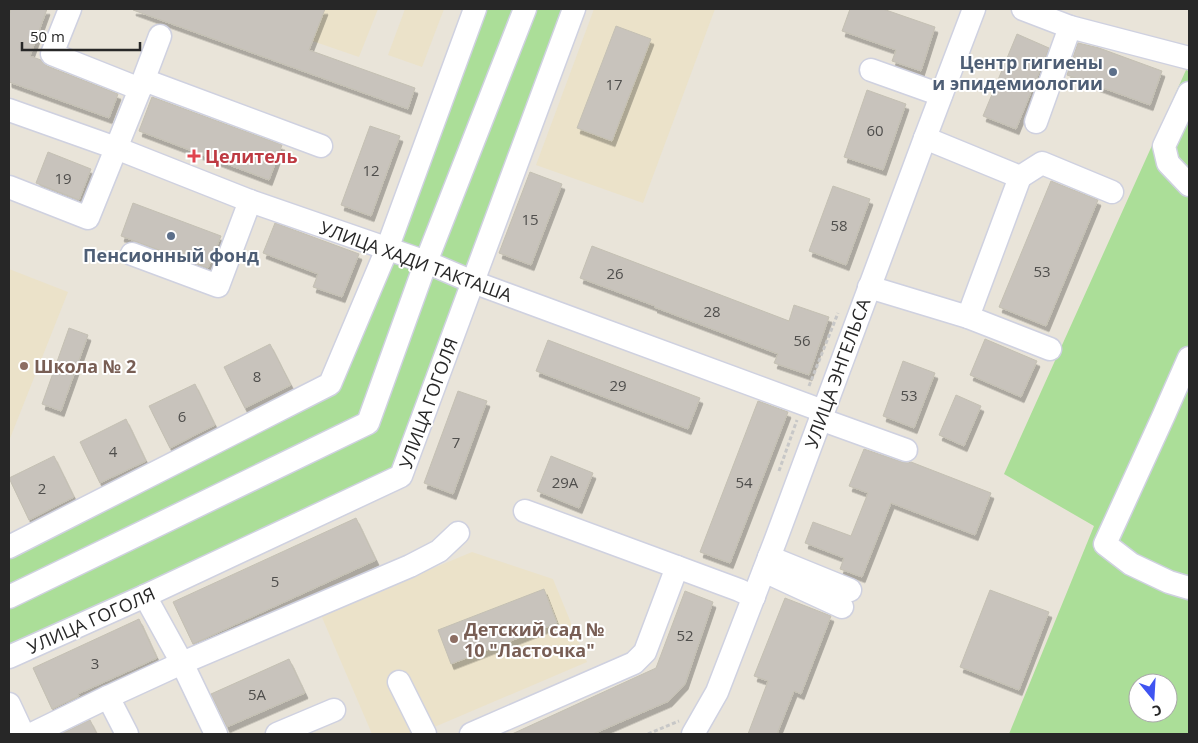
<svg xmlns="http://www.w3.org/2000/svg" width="1198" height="743" viewBox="0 0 1198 743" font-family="'Open Sans',sans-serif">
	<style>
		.education { fill: #ebe2c9 }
		.green { fill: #abde98; fill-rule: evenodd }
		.building { fill: #c8c3bc; stroke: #c4c0b3; filter: url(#shadow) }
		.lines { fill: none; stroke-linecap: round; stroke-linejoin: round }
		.minor-casing { stroke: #cfd1e0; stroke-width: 25 }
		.path { stroke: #c7c7c7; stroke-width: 3; stroke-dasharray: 4 2.5; stroke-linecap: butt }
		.minor { stroke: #fff; stroke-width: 22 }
		.service-dot { fill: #5c6f8a; stroke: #fff; stroke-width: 2 }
		.health-dot { fill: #e0444e; stroke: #fff; stroke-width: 2 }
		.education-dot { fill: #8d6e63; stroke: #fff; stroke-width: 2 }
		.labels { text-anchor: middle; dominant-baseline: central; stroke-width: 4; stroke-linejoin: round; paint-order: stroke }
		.number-label { font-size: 15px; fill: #4f4e4c }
		.service-label { font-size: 18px; font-weight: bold; fill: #4e5e75; stroke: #fff; text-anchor: end }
		.health-label { font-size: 18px; font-weight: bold; fill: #be3a42; stroke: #fff; text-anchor: start }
		.street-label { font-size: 18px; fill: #272727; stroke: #fff }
		.education-label { font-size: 18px; font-weight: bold; fill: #785e54; stroke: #fff; text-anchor: start }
	</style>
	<defs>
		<filter id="shadow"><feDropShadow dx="3" dy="5.5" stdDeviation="0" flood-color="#0004"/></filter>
	</defs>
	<rect width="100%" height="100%" fill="#e9e4d9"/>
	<g class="education">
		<path d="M219 9H378L359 57Z"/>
		<path d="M405 9H444L422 67 388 55Z"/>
		<path d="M594 9H715L643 203 536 165Z"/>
		<path d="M9 269 68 292 9 441Z"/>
		<path d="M472 552 553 579 587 662 418 734H372L321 615Z"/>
	</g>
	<g class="green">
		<path d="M475 9H574L401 476 9 657V547L330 384Z"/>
		<path d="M1186 70 1189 71V734H1009L1094 526 1004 474ZM1138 683H1168V713H1138Z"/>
	</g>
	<g class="building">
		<path d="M11 9H47L30 56 41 60 42 62 47 66 118 94 109 118 9 82V15Z"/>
		<path d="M133 9H325L309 50 415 88 408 109 133 10Z"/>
		<path d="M850 9H883L935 27 921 71 892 61 896 50 842 31Z"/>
		<path d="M616 26 651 39 612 141 577 128Z"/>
		<path d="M1017 34 1049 48 1016 129 983 116Z"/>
		<path d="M1078 43 1099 48 1162 71 1150 105 1067 75Z"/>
		<path d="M867 90 906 104 883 170 844 157Z"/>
		<path d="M152 97 282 145 269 180 139 131Z"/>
		<path d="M370 126 400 136 371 216 341 205Z"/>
		<path d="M48 152 91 169 79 200 36 183Z"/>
		<path d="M530 172 562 184 531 265 499 253Z"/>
		<path d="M1051 181 1098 200 1046 326 999 307Z"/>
		<path d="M833 186 870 199 846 265 809 251Z"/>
		<path d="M133 203 221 236 208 268 121 236Z"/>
		<path d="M275 223 359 254 342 297 313 287 318 274 263 253Z"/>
		<path d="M592 246 789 321 794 305 829 317 809 375 774 363 778 354 654 307 655 306 580 278Z"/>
		<path d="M69 328 88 335 61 411 42 404Z"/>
		<path d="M985 339 1037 361 1021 397 970 375Z"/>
		<path d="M548 340 700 398 688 429 536 371Z"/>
		<path d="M270 344 291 385 245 408 224 367Z"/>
		<path d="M903 361 935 373 914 428 883 416Z"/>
		<path d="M195 384 215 425 170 448 149 406Z"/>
		<path d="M458 391 487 401 453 494 424 483Z"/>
		<path d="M956 395 981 406 964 446 939 435Z"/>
		<path d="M758 401 788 412 730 563 700 552Z"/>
		<path d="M126 419 146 461 100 483 80 442Z"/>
		<path d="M864 449 902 462 908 463 911 462 991 493 975 535 891 503 862 577 840 569 844 558 805 543 813 522 851 536 868 493 849 486Z"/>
		<path d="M54 456 74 497 29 520 9 478Z"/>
		<path d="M551 456 593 473 579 508 537 491Z"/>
		<path d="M356 518 376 560 193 644 173 602Z"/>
		<path d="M544 589 557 623 451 664 438 630Z"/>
		<path d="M990 590 1049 612 1019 690 960 667Z"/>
		<path d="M685 591 713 602 685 684 669 701 593 734H512L656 668Z"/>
		<path d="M785 598 831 616 801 694 794 691 777 734H748L768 681 754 676Z"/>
		<path d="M139 619 157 658 78 694 79 696 52 709 33 668Z"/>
		<path d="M289 659 305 693 227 727 211 694Z"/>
		<path d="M90 720 97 734H64L63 733Z"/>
	</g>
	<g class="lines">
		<defs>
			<g id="minor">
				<path d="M1023 9 1070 27 1189 58"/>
				<path d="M871 70 941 95"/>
				<path d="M144 80 321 146"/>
				<path d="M140 89 160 36"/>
				<path d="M1189 93 1164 146 1168 163 1189 185"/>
				<path d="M9 110 116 148 250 201 426 262 473 282 823 411"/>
				<path d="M1036 122 1070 27"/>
				<path d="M925 138 1020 177 968 317"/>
				<path d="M1020 177 1042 163 1112 192"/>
				<path d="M9 187 88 218 140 89 52 54 70 9"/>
				<path d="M132 254 218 286 250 201"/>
				<path d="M869 287 968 317 1050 349"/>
				<path d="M1189 358 1163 417 1105 544 1131 564 1169 582 1189 588"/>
				<path d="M820 419 906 450"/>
				<path d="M525 511 677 567"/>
				<path d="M9 547 330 384 387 249 475 9"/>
				<path d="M769 557 850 590"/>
				<path d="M764 571 842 607"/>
				<path d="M145 596 182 663 216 734"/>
				<path d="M9 597 368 423 426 262 525 9"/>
				<path d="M9 657 145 596 401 476 574 9"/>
				<path d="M399 682 425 734"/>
				<path d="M108 697 182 663 410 566 439 551 458 533"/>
				<path d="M9 704 23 734"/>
				<path d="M32 734 108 697 127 734"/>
				<path d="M277 734 334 710"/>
				<path d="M471 734 634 663 645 652 677 567 739 590 754 597"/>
				<path d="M693 734 717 692 776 539 925 138 974 9"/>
			</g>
		</defs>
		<use href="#minor" class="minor-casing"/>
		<g class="path">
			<path d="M809 386 838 313"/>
			<path d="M779 471 797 420"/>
			<path d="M648 734 679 721"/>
		</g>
		<use href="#minor" class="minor"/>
	</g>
	<g class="service-dot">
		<circle cx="1113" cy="72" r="5"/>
		<circle cx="171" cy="236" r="5"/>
	</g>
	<path class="health-dot" d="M191.5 148.5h5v5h5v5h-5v5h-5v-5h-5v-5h5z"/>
	<g class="education-dot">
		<circle cx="24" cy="366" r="5"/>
		<circle cx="454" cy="639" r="5"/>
	</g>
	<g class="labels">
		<g class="number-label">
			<text x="614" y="84">17</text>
			<text x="875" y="130">60</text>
			<text x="371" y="170">12</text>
			<text x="63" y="178">19</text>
			<text x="530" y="219">15</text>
			<text x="839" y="225">58</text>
			<text x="1042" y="271">53</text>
			<text x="615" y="273">26</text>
			<text x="712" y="311">28</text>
			<text x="802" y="340">56</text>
			<text x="257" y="376">8</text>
			<text x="618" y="385">29</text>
			<text x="909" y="395">53</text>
			<text x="182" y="416">6</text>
			<text x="456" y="442">7</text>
			<text x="113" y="451">4</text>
			<text x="565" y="482">29А</text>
			<text x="744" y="482">54</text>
			<text x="42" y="488">2</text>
			<text x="275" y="581">5</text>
			<text x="685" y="635">52</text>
			<text x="95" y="663">3</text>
			<text x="257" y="694">5А</text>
		</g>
		<g class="service-label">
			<text x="1103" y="62">Центр гигиены<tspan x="1103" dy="21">и эпидемиологии</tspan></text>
			<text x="171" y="255" text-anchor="middle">Пенсионный фонд</text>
		</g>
		<g class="health-label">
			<text x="205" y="156">Целитель</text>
		</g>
		<g class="street-label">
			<text transform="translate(416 261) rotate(20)">УЛИЦА ХАДИ ТАКТАША</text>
			<text transform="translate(837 373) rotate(-70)">УЛИЦА ЭНГЕЛЬСА</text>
			<text transform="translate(428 403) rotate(-70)">УЛИЦА ГОГОЛЯ</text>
			<text transform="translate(91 620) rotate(-24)">УЛИЦА ГОГОЛЯ</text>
		</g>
		<g class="education-label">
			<text x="34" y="366">Школа № 2</text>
			<text x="464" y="629">Детский сад №<tspan x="464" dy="21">10 "Ласточка"</tspan></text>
		</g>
	</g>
	<rect width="1198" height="743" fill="none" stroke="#272727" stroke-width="20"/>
	<g transform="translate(1153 698) rotate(162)"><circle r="24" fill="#ffffff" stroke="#a9a9a9"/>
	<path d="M0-4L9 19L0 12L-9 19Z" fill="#3f54f1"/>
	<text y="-8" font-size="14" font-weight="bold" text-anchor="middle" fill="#272727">С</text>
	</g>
	<path d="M22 42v8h118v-8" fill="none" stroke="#272727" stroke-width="2.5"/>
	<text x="30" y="42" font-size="15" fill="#272727" stroke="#ffffff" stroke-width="4" paint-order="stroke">50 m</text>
</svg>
